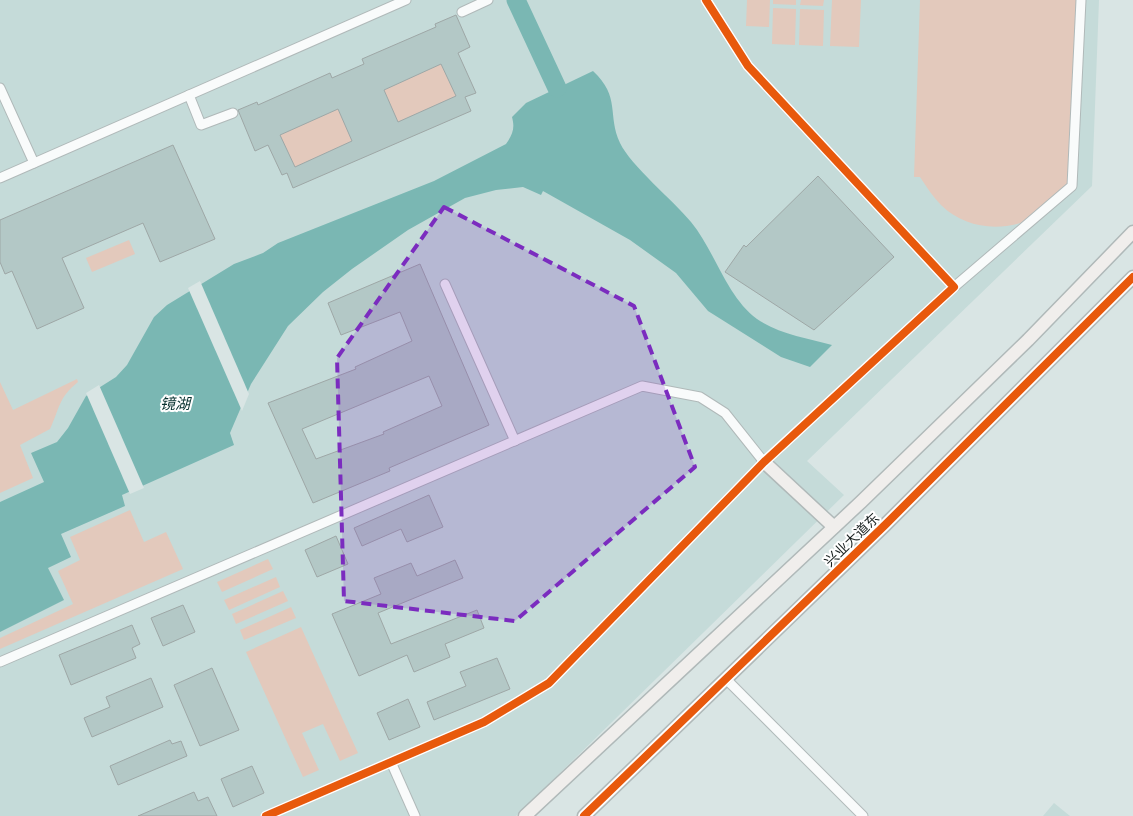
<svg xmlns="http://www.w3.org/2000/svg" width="1133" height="816" viewBox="0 0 1133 816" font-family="'Nunito Sans','Noto Sans SC',sans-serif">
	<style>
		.built { fill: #c5dbd9 }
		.green { fill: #e3c9bc }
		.water { fill: #7ab7b3 }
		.pier { fill: #d9e5e4 }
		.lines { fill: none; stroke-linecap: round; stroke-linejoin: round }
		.river { stroke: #7ab7b3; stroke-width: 19 }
		.building { fill: #b3c8c6; stroke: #9ea7a6; fill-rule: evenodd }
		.street-casing { stroke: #b0b9b9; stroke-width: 11 }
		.secondary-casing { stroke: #b0b9b9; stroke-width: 15 }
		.street { stroke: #f9fbfb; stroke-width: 9 }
		.secondary { stroke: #f0eeec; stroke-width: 12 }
		.cycleway-casing { stroke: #fff; stroke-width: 11 }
		.cycleway { stroke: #e8590c; stroke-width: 8 }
		.marked { fill: #7b2cbf; fill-opacity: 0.2; stroke: #7b2cbf; stroke-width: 4; stroke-dasharray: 10 6; stroke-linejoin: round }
		.labels { text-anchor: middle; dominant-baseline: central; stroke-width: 4; stroke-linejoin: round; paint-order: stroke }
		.street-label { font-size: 14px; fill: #192120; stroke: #fff }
		.water-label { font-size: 15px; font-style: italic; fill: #07312f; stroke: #fff }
	</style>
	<rect width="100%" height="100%" fill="#d9e5e4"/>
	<g class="built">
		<path d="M0 0H1099L1092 186 807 461 844 495 516 816H0Z"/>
		<path d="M1054 803 1070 816H1043Z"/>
	</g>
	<g class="green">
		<path d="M747 0H770L769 27 746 26Z"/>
		<path d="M773 0H796V5L773 4Z"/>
		<path d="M801 0H824L823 6 800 5Z"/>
		<path d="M832 0H861L859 47 830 46Z"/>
		<path d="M920 0H1079L1072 177C1068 184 1064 194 1058 200 1028 232 973 237 941 205 933 197 926 186 920 177H914Z"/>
		<path d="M773 8 796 9 795 45 772 44Z"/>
		<path d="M800 9 824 10 823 46 799 45Z"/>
		<path d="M441 64 456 96 398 122 384 90Z"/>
		<path d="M338 109 352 141 295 167 280 135Z"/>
		<path d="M129 240 135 254 92 272 86 258Z"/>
		<path d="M77 379 78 382C58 398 60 408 50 429L20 445 33 478 0 493V382L13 410Z"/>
		<path d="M130 510 144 542 166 532 183 569 0 649V638L73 604 58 571 80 560 70 537Z"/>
		<path d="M268 559 273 569 222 592 217 582Z"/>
		<path d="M276 577 280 587 229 610 224 600Z"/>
		<path d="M283 591 288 601 236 624 232 614Z"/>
		<path d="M291 607 296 618 244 640 240 630Z"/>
		<path d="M301 627 358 753 340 761 323 724 302 733 319 770 303 777 246 652Z"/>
	</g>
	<path class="water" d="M593 71C621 97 607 115 620 143 631 166 673 200 691 222 715 251 726 296 757 319 779 334 807 338 832 345L810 367 781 357 708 311 676 273 630 240 543 191 541 195 523 187 496 190 465 198 408 230 352 269 323 292 288 326 251 384 230 433 234 445 122 495 125 506 61 534 71 557 48 568 64 600 0 632V502L44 482 31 453 57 442 68 428 86 396 116 377 127 365 154 317 167 305 234 264 263 253 278 243 434 181 506 144C513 134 515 128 512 117L526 103Z"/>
	<g class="pier">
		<path d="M200 281 249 394 242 411 188 288Z"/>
		<path d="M99 385 144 488 130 494 86 393Z"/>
	</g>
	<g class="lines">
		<path class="river" d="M516 0 557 88"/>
	</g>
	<g class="building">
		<path d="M456 15 470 47 458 53 476 93 465 97 471 111 293 188 287 173 282 175 268 145 255 151 238 110 257 102 258 105 330 73 332 78 364 64 362 59 436 27 435 24ZM441 64 456 96 398 122 384 90ZM338 109 352 141 295 167 280 135Z"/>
		<path d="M173 145 215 239 160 262 143 223 62 258 84 308 37 329 12 271 5 274 0 262V220Z"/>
		<path d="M818 176 894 257 814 330 725 272 744 245 746 247Z"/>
		<path d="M420 264 489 425 389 468 390 471 313 503 268 403 356 369 355 367 412 341 400 312 341 335 328 303ZM429 376 442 406 383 432 384 434 316 459 302 429Z"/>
		<path d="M429 495 443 527 407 542 401 529 362 546 354 528Z"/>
		<path d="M336 536 348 564 317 577 305 550Z"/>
		<path d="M455 560 463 578 378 613 391 644 477 610 484 628 445 644 450 657 414 672 407 655 359 676 332 614 381 594 374 578 411 563 417 576Z"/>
		<path d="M183 605 195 632 163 646 151 618Z"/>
		<path d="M132 625 140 644 132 648 136 658 71 685 59 655Z"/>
		<path d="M497 658 510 689 434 720 427 702 466 686 460 672Z"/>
		<path d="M212 668 239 730 200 746 174 685Z"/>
		<path d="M151 678 163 707 92 737 84 718 110 707 106 697Z"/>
		<path d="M408 699 420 727 389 740 377 713Z"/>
		<path d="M170 740 172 744 181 741 187 756 118 785 110 766Z"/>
		<path d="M252 766 264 793 233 807 221 779Z"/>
		<path d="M194 792 198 801 208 797 217 816H138Z"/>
	</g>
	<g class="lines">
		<defs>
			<g id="street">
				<path d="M462 12 488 0"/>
				<path d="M0 88 34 163"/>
				<path d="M189 95 201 125 233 113"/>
				<path d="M0 178 406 0"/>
				<path d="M445 284 515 441"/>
				<path d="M954 287 1072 186 1081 0"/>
				<path d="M0 662 642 386 700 397 725 413 764 462"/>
				<path d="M726 679 863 816"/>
				<path d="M391 762 415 816"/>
				<path d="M266 816 484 722 549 683 764 462 954 287 748 66 706 0"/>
			</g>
			<g id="secondary">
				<path d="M764 462 834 527"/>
				<path d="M525 816 861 502 1028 340 1133 232"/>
				<path d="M584 816 885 525 1133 277"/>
			</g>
		</defs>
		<use href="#street" class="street-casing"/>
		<use href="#secondary" class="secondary-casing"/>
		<use href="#street" class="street"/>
		<use href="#secondary" class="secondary"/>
		<defs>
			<g id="cycleway">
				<path d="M266 816 484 722 549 683 764 462 954 287 748 66 706 0"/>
				<path d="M584 816 885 525 1133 277"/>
			</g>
		</defs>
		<use href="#cycleway" class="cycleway-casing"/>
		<use href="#cycleway" class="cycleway"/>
	</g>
	<path class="marked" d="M444 207 634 306 695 467 515 621 344 601 337 358Z"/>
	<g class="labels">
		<g class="street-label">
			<text transform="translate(852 540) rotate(-44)">兴业大道东</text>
		</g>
		<g class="water-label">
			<text x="175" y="404">镜湖</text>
		</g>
	</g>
</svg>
